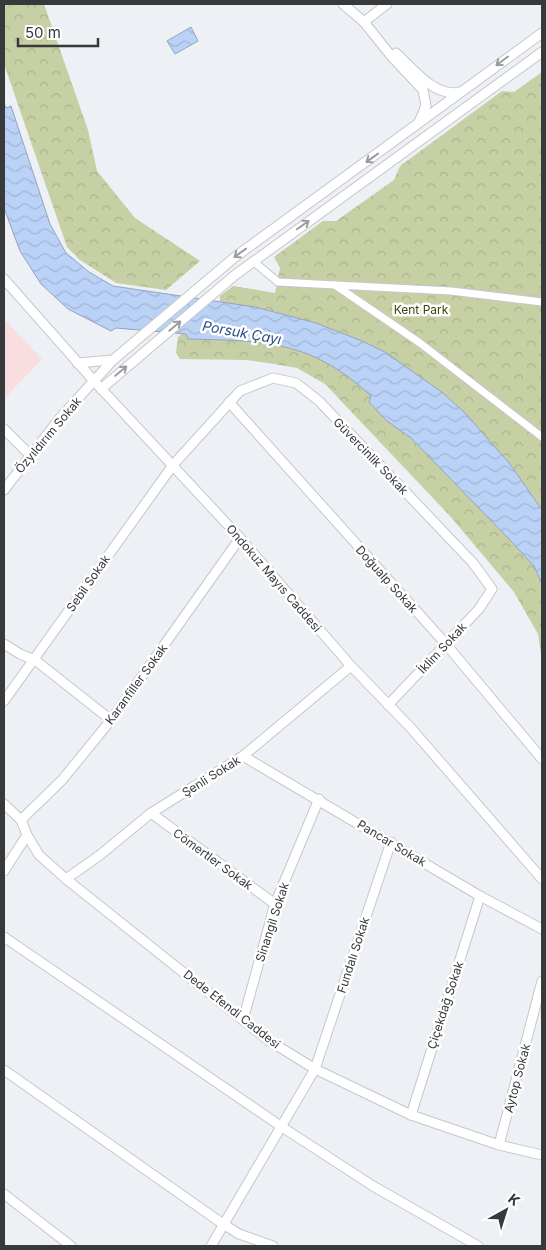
<svg xmlns="http://www.w3.org/2000/svg" width="546" height="1250" viewBox="0 0 546 1250" font-family="Inter,sans-serif">
	<style>
		.education { fill: #f9dee0 }
		.park { fill: url(#park-crowns) }
		.water { fill: url(#water-waves); stroke: #94a4bf }
		.lines { fill: none; stroke-linecap: round; stroke-linejoin: round }
		.pedestrian-casing { stroke: #c4c8cb; stroke-width: 9 }
		.minor-casing { stroke: #c4c8cb; stroke-width: 11 }
		.pedestrian { stroke: #fff; stroke-width: 7 }
		.minor { stroke: #fff; stroke-width: 9 }
		.oneway { stroke: #9c9c9d }
		.labels { text-anchor: middle; dominant-baseline: central; stroke-width: 5; stroke-linejoin: round; paint-order: stroke }
		.park-label { font-size: 12px; fill: #3c4404; stroke: #fff }
		.street-label { font-size: 12px; fill: #38393b; stroke: #fff }
		.water-label { font-size: 14px; font-style: italic; fill: #2a4b84; stroke: #fff }
	</style>
	<defs>
		<pattern id="park-crowns" width="20" height="18" patternUnits="userSpaceOnUse" patternTransform="scale(1.25)"><rect width="20" height="18" fill="#c7d0a4"/><path d="M2 6a3 3 0 1 1 6 0M12 15a3 3 0 1 1 6 0" fill="none" stroke="#acb38e"/></pattern>
		<pattern id="water-waves" width="16" height="10" patternUnits="userSpaceOnUse" patternTransform="scale(1.25)"><rect width="16" height="10" fill="#bbd2f7"/><path d="M0 5q4-4 8 0t8 0" fill="none" stroke="#a2b5d5"/></pattern>
	</defs>
	<rect width="100%" height="100%" fill="#edf0f4"/>
	<path class="education" d="M4 319 42 359 4 399Z"/>
	<g class="park">
		<path d="M4 4H44L88 130 97 171 135 218 200 261 166 290 116 283 80 260 67 247 4 64Z"/>
		<path d="M542 72V660L538 634 514 592 450 516 325 384 297 368 274 364 247 360 180 359 176 353 178 337 220 303V296L233 286 275 293 280 268 274 257 323 221H336L394 180 400 166 502 91 514 92Z"/>
	</g>
	<g class="water">
		<path d="M191 27 198 41 175 54 167 41Z"/>
		<path d="M4 103 6 108 11 106 50 224 66 253 89 272 113 286 255 307 316 323 362 341 385 352 443 393 465 413 510 464 542 510V584L534 566 508 538 411 438 387 421 369 402 371 396C311 340 265 341 188 339L186 334 116 328 111 331 68 309 41 284 20 251 4 208Z"/>
	</g>
	<g class="lines">
		<defs>
			<g id="pedestrian">
				<path d="M253 261 278 282 451 291 542 302"/>
				<path d="M335 285 420 343 542 437"/>
			</g>
			<g id="minor">
				<path d="M343 4 364 22 392 57 423 90 426 106 419 122"/>
				<path d="M364 22 387 4"/>
				<path d="M396 53C414 69 434 98 461 92"/>
				<path d="M4 279 94 381 240 538 351 666 410 727 542 879"/>
				<path d="M77 363 113 360 235 257 542 33"/>
				<path d="M101 389 235 275 542 52"/>
				<path d="M229 402 445 643 542 759"/>
				<path d="M4 429 30 455"/>
				<path d="M4 490 60 418 113 360"/>
				<path d="M4 644 20 654 35 660 111 720"/>
				<path d="M4 701 173 465 240 391 273 378 296 383 319 401 473 563 492 589 479 609 388 705"/>
				<path d="M243 756 480 896 542 929"/>
				<path d="M4 804 21 820 27 835 39 855 66 879 268 1040 315 1069 411 1115 499 1145 542 1155"/>
				<path d="M151 813 275 904"/>
				<path d="M21 820 62 780 111 720 240 538"/>
				<path d="M4 871 27 835"/>
				<path d="M66 879 100 855 151 813 243 756 351 666"/>
				<path d="M4 937 282 1127 373 1186 478 1246"/>
				<path d="M243 1020 275 904 319 799"/>
				<path d="M4 1070 223 1224 239 1234 273 1246"/>
				<path d="M411 1115 480 896"/>
				<path d="M499 1145 542 981"/>
				<path d="M4 1194 71 1246"/>
				<path d="M211 1246 315 1069 391 842"/>
			</g>
		</defs>
		<use href="#pedestrian" class="pedestrian-casing"/>
		<use href="#minor" class="minor-casing"/>
		<use href="#pedestrian" class="pedestrian"/>
		<use href="#minor" class="minor"/>
	</g>
	<defs><path id="oneway-shaft" d="M-6 0H5M1.5-3L5.5 0L1.5 3" fill="none" stroke-width="1.6" stroke-linecap="round" stroke-linejoin="round" transform="scale(1.25)"/></defs>
	<g class="oneway">
		<use href="#oneway-shaft" transform="translate(502 61) rotate(143)"/>
		<use href="#oneway-shaft" transform="translate(372 158) rotate(144)"/>
		<use href="#oneway-shaft" transform="translate(303 225) rotate(-35)"/>
		<use href="#oneway-shaft" transform="translate(240 253) rotate(144)"/>
		<use href="#oneway-shaft" transform="translate(175 326) rotate(-40)"/>
		<use href="#oneway-shaft" transform="translate(121 371) rotate(-40)"/>
	</g>
	<g class="labels">
		<g class="park-label">
			<text x="421" y="309">Kent Park</text>
		</g>
		<g class="street-label">
			<text transform="translate(48 435) rotate(-50)">Özyıldırım Sokak</text>
			<text transform="translate(371 456) rotate(46)">Güvercinlik Sokak</text>
			<text transform="translate(274 578) rotate(49)">Ondokuz Mayıs Caddesi</text>
			<text transform="translate(387 579) rotate(48)">Doğualp Sokak</text>
			<text transform="translate(88 583) rotate(-55)">Sebil Sokak</text>
			<text transform="translate(442 648) rotate(-47)">İklim Sokak</text>
			<text transform="translate(136 684) rotate(-54)">Karanfiller Sokak</text>
			<text transform="translate(211 776) rotate(-32)">Şenli Sokak</text>
			<text transform="translate(392 843) rotate(31)">Pancar Sokak</text>
			<text transform="translate(213 859) rotate(36)">Cömertler Sokak</text>
			<text transform="translate(272 922) rotate(-72)">Sinangil Sokak</text>
			<text transform="translate(353 955) rotate(-72)">Fundalı Sokak</text>
			<text transform="translate(445 1005) rotate(-72)">Çiçekdağ Sokak</text>
			<text transform="translate(232 1009) rotate(38)">Dede Efendi Caddesi</text>
			<text transform="translate(517 1078) rotate(-75)">Aytop Sokak</text>
		</g>
		<g class="water-label">
			<text transform="translate(242 332) rotate(10)">Porsuk Çayı</text>
		</g>
	</g>
	<rect width="546" height="1250" fill="none" stroke="#38393b" stroke-width="10"/>
	<g transform="translate(506 1210) rotate(39)" stroke="#ffffff" stroke-width="4" paint-order="stroke">
	<path d="M0-4L9 19L0 12L-9 19Z" fill="#38393b"/>
	<text y="-8" font-size="14" font-weight="bold" text-anchor="middle" fill="#38393b">K</text>
	</g>
	<path d="M18 38v8h80v-8" fill="none" stroke="#38393b" stroke-width="2.5"/>
	<text x="25" y="38" font-size="15" fill="#38393b" stroke="#ffffff" stroke-width="4" paint-order="stroke">50 m</text>
</svg>
